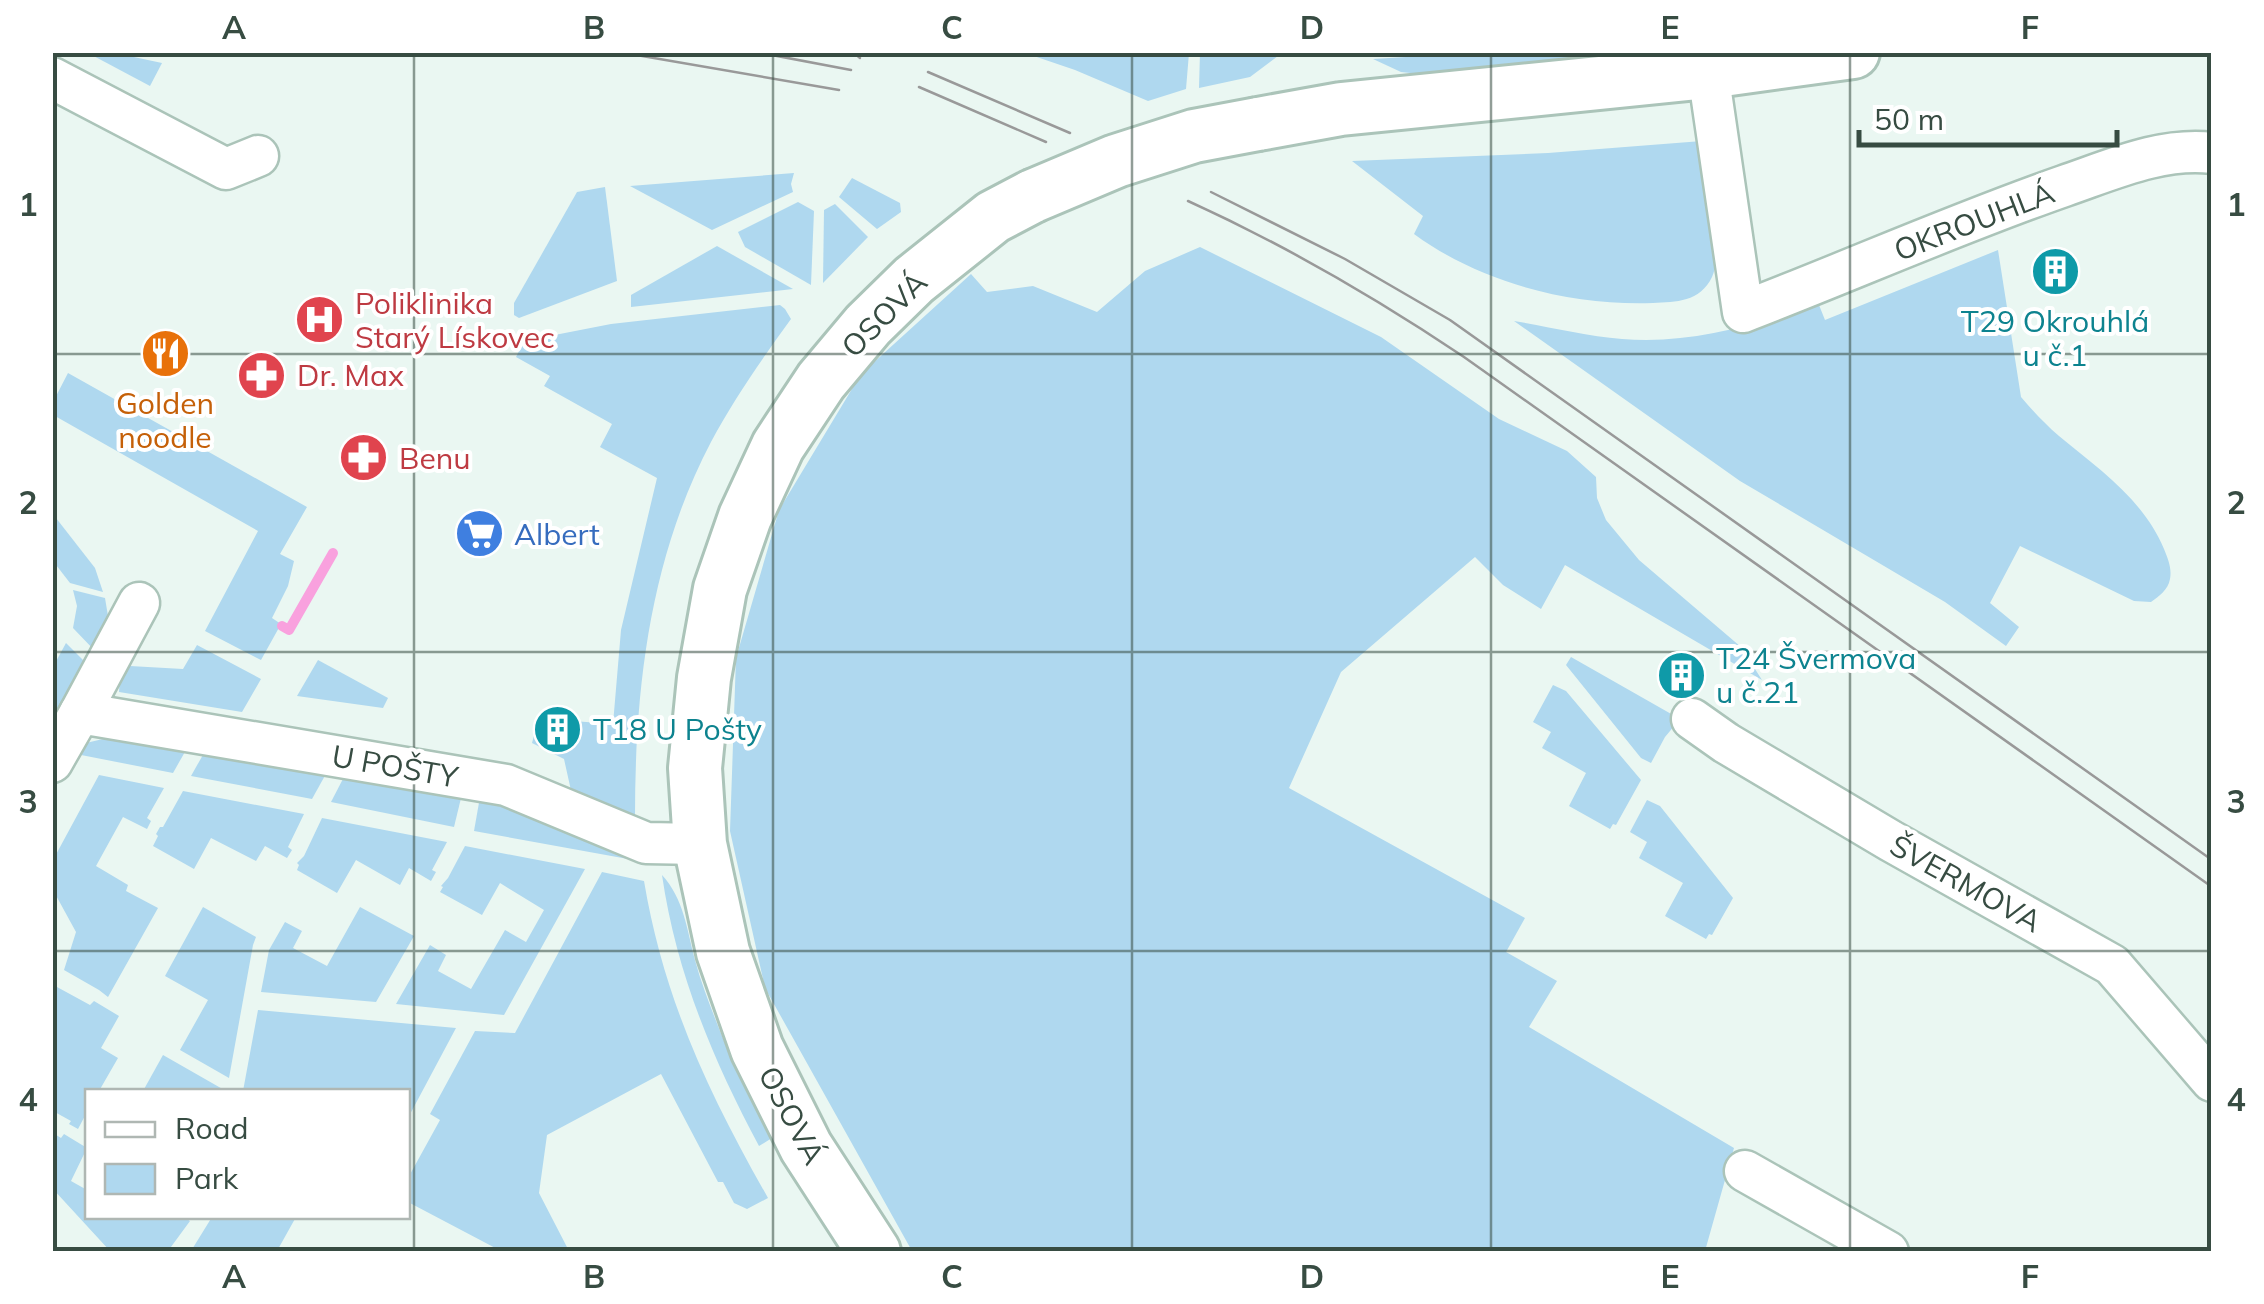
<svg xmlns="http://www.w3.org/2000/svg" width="2264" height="1304" viewBox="0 0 2264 1304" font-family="Mulish,sans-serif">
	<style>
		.green { fill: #afd8ef }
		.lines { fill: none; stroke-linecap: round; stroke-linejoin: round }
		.stream { stroke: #f9a1de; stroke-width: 10 }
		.minor-casing { stroke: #abc4b9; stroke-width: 45 }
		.tertiary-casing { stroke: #abc4b9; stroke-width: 58 }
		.minor { stroke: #fff; stroke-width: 40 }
		.tertiary { stroke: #fff; stroke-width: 52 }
		.tram { stroke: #999; stroke-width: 2.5 }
		.tertiary-bridge-casing { stroke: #abc4b9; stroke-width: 58; stroke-linecap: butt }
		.tertiary-bridge { stroke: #fff; stroke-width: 52 }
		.grid { fill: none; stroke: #374c42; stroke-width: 2.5; stroke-opacity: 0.55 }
		.labels { text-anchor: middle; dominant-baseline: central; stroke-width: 8; stroke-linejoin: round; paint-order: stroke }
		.street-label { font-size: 30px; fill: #374c42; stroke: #fff }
		.health-label { font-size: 30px; fill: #be3a42; stroke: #fff; text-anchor: start }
		.culture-label { font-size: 30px; fill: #0d838f; stroke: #fff; text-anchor: start }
		.food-label { font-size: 30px; fill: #c56008; stroke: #fff }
		.shop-label { font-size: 30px; fill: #366cbe; stroke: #fff; text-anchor: start }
		.neatline { fill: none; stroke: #374c42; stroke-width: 4 }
		.grid-label { font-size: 32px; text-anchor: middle; font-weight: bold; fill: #374c42 }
	</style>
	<rect width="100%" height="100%" fill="#eaf7f2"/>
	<g class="green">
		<path d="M1488 52 1620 53 1597 61 1420 74 1401 72 1373 59Z"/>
		<path d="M88 53H115L162 63 150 86Z"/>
		<path d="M1025 53H1189L1186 89 1148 101 1075 70Z"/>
		<path d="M1200 53V52L1282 53 1250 77 1199 88Z"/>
		<path d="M1702 141C1706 172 1724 252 1712 277 1700 302 1676 302 1653 303 1571 306 1481 283 1414 234L1423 216 1352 161 1548 153Z"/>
		<path d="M794 173 791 184 793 192 712 230 630 186Z"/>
		<path d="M852 178 900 203 901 212 877 229 839 197Z"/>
		<path d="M605 187 617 281 519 318 514 315V303L577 192Z"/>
		<path d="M798 202 814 211 811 285 745 247 738 232Z"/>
		<path d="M835 204 868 237 823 283 824 210Z"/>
		<path d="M717 246 793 289 631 307V295Z"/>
		<path d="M1200 247 1381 337 1499 419 1567 451 1596 477 1597 498 1606 520 1639 560 1741 647 1762 680 1565 565 1541 609 1503 585 1475 557 1341 672 1289 788 1525 918 1506 952 1557 981 1529 1027 1734 1148 1705 1251H912L765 988 730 831 736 658 779 510 861 374 971 274 987 292 1033 286 1097 312 1145 271Z"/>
		<path d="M1998 250 2021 397C2033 411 2045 424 2059 436 2099 469 2143 499 2164 549 2168 559 2172 568 2170 579 2168 590 2159 596 2151 602L2134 601 2020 546 1990 603 2019 627 2006 646 1945 602 1740 481 1514 321C1550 327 1586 336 1622 339 1690 345 1755 324 1819 305L1825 320Z"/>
		<path d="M780 305 785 309 791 319C762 359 734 399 711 442 650 558 635 687 635 816L623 817 572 795 564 759 532 743 535 732 542 734 541 737 563 747 573 724 551 713 553 711 573 721 613 724 621 630 657 478 600 447 612 424 544 386 550 376 516 357 522 345 529 340 611 324Z"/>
		<path d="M68 373 307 507 280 554 294 561 288 586 272 618 281 624 261 660 205 631 258 531 55 416 53 419V402Z"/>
		<path d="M56 518 95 568 103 592 70 583 53 561V523Z"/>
		<path d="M73 590 105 598 108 616 97 653 73 628 77 606Z"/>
		<path d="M66 643 89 666 53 732V667Z"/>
		<path d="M197 645 261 679 242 712 119 692 120 674 130 666 183 669Z"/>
		<path d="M1571 657 1680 719 1665 737 1651 763 1641 758 1566 665Z"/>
		<path d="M318 660 388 698 383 708 297 696Z"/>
		<path d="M1553 685 1566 691 1641 780 1616 825 1613 824 1610 829 1569 806 1586 773 1542 748 1551 732 1533 722Z"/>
		<path d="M107 738 186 750 173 773 76 754 86 743Z"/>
		<path d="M204 753 327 772 312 799 191 776Z"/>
		<path d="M99 775 164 788 147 818 151 821 147 829 123 817 96 866 128 885 126 891 158 908 108 997 99 990 64 970 76 932 53 890V860Z"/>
		<path d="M345 775 462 794 454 827 331 802Z"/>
		<path d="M183 791 304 814 288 847 292 850 287 858 265 846 256 861 211 838 194 869 153 846 158 836 156 834 160 827H163Z"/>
		<path d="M480 797 507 803 626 856 628 859 474 831Z"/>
		<path d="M1647 800 1660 806 1733 898 1712 935 1709 934 1706 939 1665 916 1683 883 1639 858 1647 842 1630 832Z"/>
		<path d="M322 818 447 842 432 870 436 872 431 881 409 868 400 885 356 860 337 893 297 870 299 865 297 863 304 856Z"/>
		<path d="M465 846 585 869 504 1015 396 1004 430 945 446 955 438 971 471 989 505 930 526 942 544 910 500 883 482 915 440 892 443 887 441 886 448 878Z"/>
		<path d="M602 872 644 881C664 1000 709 1094 768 1198L747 1209 734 1203 723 1182H718L661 1074 547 1135 539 1193 569 1251H501L408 1202V1178L440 1120 430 1114 475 1031 515 1033Z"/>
		<path d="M662 875C684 899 687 930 695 960 701 983 710 1005 718 1026 733 1065 752 1102 772 1138L759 1146C713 1060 676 972 662 875Z"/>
		<path d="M203 907 256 937 253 945 229 1078 180 1050 208 1000 165 976Z"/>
		<path d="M360 907 414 936 376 1002 261 992 269 950 285 922 302 931 293 948 327 966Z"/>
		<path d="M57 987 90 1005 94 1001 119 1016 101 1048 118 1058 99 1091 88 1092 87 1112 78 1129 69 1124 71 1121 53 1111 52 1000Z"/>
		<path d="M258 1010 456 1028 408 1118V1092L243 1091Z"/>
		<path d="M163 1055 226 1091H143Z"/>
		<path d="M53 1133 61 1138 64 1134 87 1148 71 1181 87 1190 88 1216H182L190 1221 168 1251H110L53 1189Z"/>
		<path d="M212 1217V1216L296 1217 277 1251H191Z"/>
	</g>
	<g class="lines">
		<path class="stream" d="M282 626 289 630 333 553"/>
		<defs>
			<g id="minor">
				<path d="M1708 72 1743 312C1850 271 1955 224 2064 186 2111 170 2161 147 2212 153"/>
				<path d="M52 78 226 169 258 156"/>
				<path d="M80 713 139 603"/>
				<path d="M1692 719 1726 743 1891 841 2112 965 2212 1081"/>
				<path d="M52 762 80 713 506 785 646 843 700 844"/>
				<path d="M1745 1171 1888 1252"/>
			</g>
			<g id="tertiary">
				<path d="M1258 124 1341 109 1708 72 1853 52"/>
				<path d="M874 1252 806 1147 757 1049 723 952 700 844 695 768 704 678 720 589 745 517 778 446 821 381 868 325 914 280 993 217 1033 196"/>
			</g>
		</defs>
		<use href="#minor" class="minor-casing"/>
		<use href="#tertiary" class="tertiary-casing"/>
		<use href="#minor" class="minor"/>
		<use href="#tertiary" class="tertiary"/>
		<g class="tram">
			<path d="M619 52 839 90"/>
			<path d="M756 52 851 70"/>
			<path d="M853 52 860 58"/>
			<path d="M928 72 1070 133"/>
			<path d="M919 87 1046 142"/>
			<path d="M1211 192 1345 259 1450 320 2212 860"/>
			<path d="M1188 201C1285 245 1376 298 1464 357L2212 887"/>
		</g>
		<defs>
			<path id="tertiary-bridge" d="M1033 196 1116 161 1194 136 1258 124"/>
		</defs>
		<use href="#tertiary-bridge" class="tertiary-bridge-casing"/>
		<use href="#tertiary-bridge" class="tertiary-bridge"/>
	</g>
	<path class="grid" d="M414 52V1252M773 52V1252M1132 52V1252M1491 52V1252M1850 52V1252M52 354H2212M52 652H2212M52 951H2212"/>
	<defs>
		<symbol id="building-disc" viewBox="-11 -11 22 22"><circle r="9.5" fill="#0f9aa8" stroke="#fff"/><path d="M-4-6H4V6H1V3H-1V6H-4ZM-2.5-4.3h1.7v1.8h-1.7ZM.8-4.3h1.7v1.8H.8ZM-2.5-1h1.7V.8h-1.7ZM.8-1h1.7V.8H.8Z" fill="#fff"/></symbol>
		<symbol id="hospital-disc" viewBox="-11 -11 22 22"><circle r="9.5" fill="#e0444e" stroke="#fff"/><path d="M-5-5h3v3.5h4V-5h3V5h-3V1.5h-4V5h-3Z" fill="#fff"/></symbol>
		<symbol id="restaurant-disc" viewBox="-11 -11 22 22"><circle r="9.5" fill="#e8710a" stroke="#fff"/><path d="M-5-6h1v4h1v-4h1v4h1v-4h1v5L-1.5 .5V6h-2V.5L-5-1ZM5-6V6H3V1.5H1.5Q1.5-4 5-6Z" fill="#fff"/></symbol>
		<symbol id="pharmacy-disc" viewBox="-11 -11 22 22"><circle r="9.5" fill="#e0444e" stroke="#fff"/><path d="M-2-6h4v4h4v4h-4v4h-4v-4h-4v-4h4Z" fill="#fff"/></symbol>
		<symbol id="supermarket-disc" viewBox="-11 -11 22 22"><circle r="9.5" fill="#3f7fe0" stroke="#fff"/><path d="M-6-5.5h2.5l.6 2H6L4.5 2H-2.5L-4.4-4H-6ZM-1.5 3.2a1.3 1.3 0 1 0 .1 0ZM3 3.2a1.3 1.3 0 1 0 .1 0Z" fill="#fff"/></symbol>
	</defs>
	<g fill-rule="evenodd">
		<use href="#building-disc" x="2028" y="244" width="55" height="55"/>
		<use href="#hospital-disc" x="292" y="292" width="55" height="55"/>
		<use href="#restaurant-disc" x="138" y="326" width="55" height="55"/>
		<use href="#pharmacy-disc" x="234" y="348" width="55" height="55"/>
		<use href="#pharmacy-disc" x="336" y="430" width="55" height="55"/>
		<use href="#supermarket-disc" x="452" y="506" width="55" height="55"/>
		<use href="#building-disc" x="1654" y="648" width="55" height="55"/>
		<use href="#building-disc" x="530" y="702" width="55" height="55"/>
	</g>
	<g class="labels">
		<g class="street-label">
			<text transform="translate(1974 221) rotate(-21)">OKROUHLÁ</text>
			<text transform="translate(884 314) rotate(-45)">OSOVÁ</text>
			<text transform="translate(395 766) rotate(10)">U POŠTY</text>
			<text transform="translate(1966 883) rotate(29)">ŠVERMOVA</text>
			<text transform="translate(792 1115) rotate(62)">OSOVÁ</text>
		</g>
		<g class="health-label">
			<text x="355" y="303">Poliklinika<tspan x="355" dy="34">Starý Lískovec</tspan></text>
			<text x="297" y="375">Dr. Max</text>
			<text x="399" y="458">Benu</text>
		</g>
		<g class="culture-label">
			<text x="2055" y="321" text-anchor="middle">T29 Okrouhlá<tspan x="2055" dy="34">u č.1</tspan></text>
			<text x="1716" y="658">T24 Švermova<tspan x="1716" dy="34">u č.21</tspan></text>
			<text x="593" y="729">T18 U Pošty</text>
		</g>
		<g class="food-label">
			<text x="165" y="403">Golden<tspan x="165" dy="34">noodle</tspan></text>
		</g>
		<g class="shop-label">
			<text x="514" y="534">Albert</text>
		</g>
	</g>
	<rect width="2264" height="1304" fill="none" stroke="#ffffff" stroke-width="110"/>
	<rect x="85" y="1089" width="325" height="130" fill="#ffffff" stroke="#afb7b3" stroke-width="2.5"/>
	<rect x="105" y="1122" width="50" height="15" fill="#ffffff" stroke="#afb7b3" stroke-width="2.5"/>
	<text x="175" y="1139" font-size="30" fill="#374c42">Road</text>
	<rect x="105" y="1164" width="50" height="30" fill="#afd8ef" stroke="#afb7b3" stroke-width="2.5"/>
	<text x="175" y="1189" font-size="30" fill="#374c42">Park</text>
	<path d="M1859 130v15h258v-15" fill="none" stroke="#374c42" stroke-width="5"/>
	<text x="1874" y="130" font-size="30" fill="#374c42" stroke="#ffffff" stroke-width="8" paint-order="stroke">50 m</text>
	<rect x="55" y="55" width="2154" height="1194" class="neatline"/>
	<g class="grid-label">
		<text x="234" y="39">A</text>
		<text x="594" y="39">B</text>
		<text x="952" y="39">C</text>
		<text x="1312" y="39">D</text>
		<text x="1670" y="39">E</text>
		<text x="2030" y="39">F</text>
		<text x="28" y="216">1</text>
		<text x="2236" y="216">1</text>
		<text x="28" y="514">2</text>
		<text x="2236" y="514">2</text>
		<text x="28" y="813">3</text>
		<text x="2236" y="813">3</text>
		<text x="28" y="1111">4</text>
		<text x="2236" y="1111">4</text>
		<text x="234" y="1288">A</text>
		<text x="594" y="1288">B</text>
		<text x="952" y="1288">C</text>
		<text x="1312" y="1288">D</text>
		<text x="1670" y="1288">E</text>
		<text x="2030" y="1288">F</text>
	</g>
</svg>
